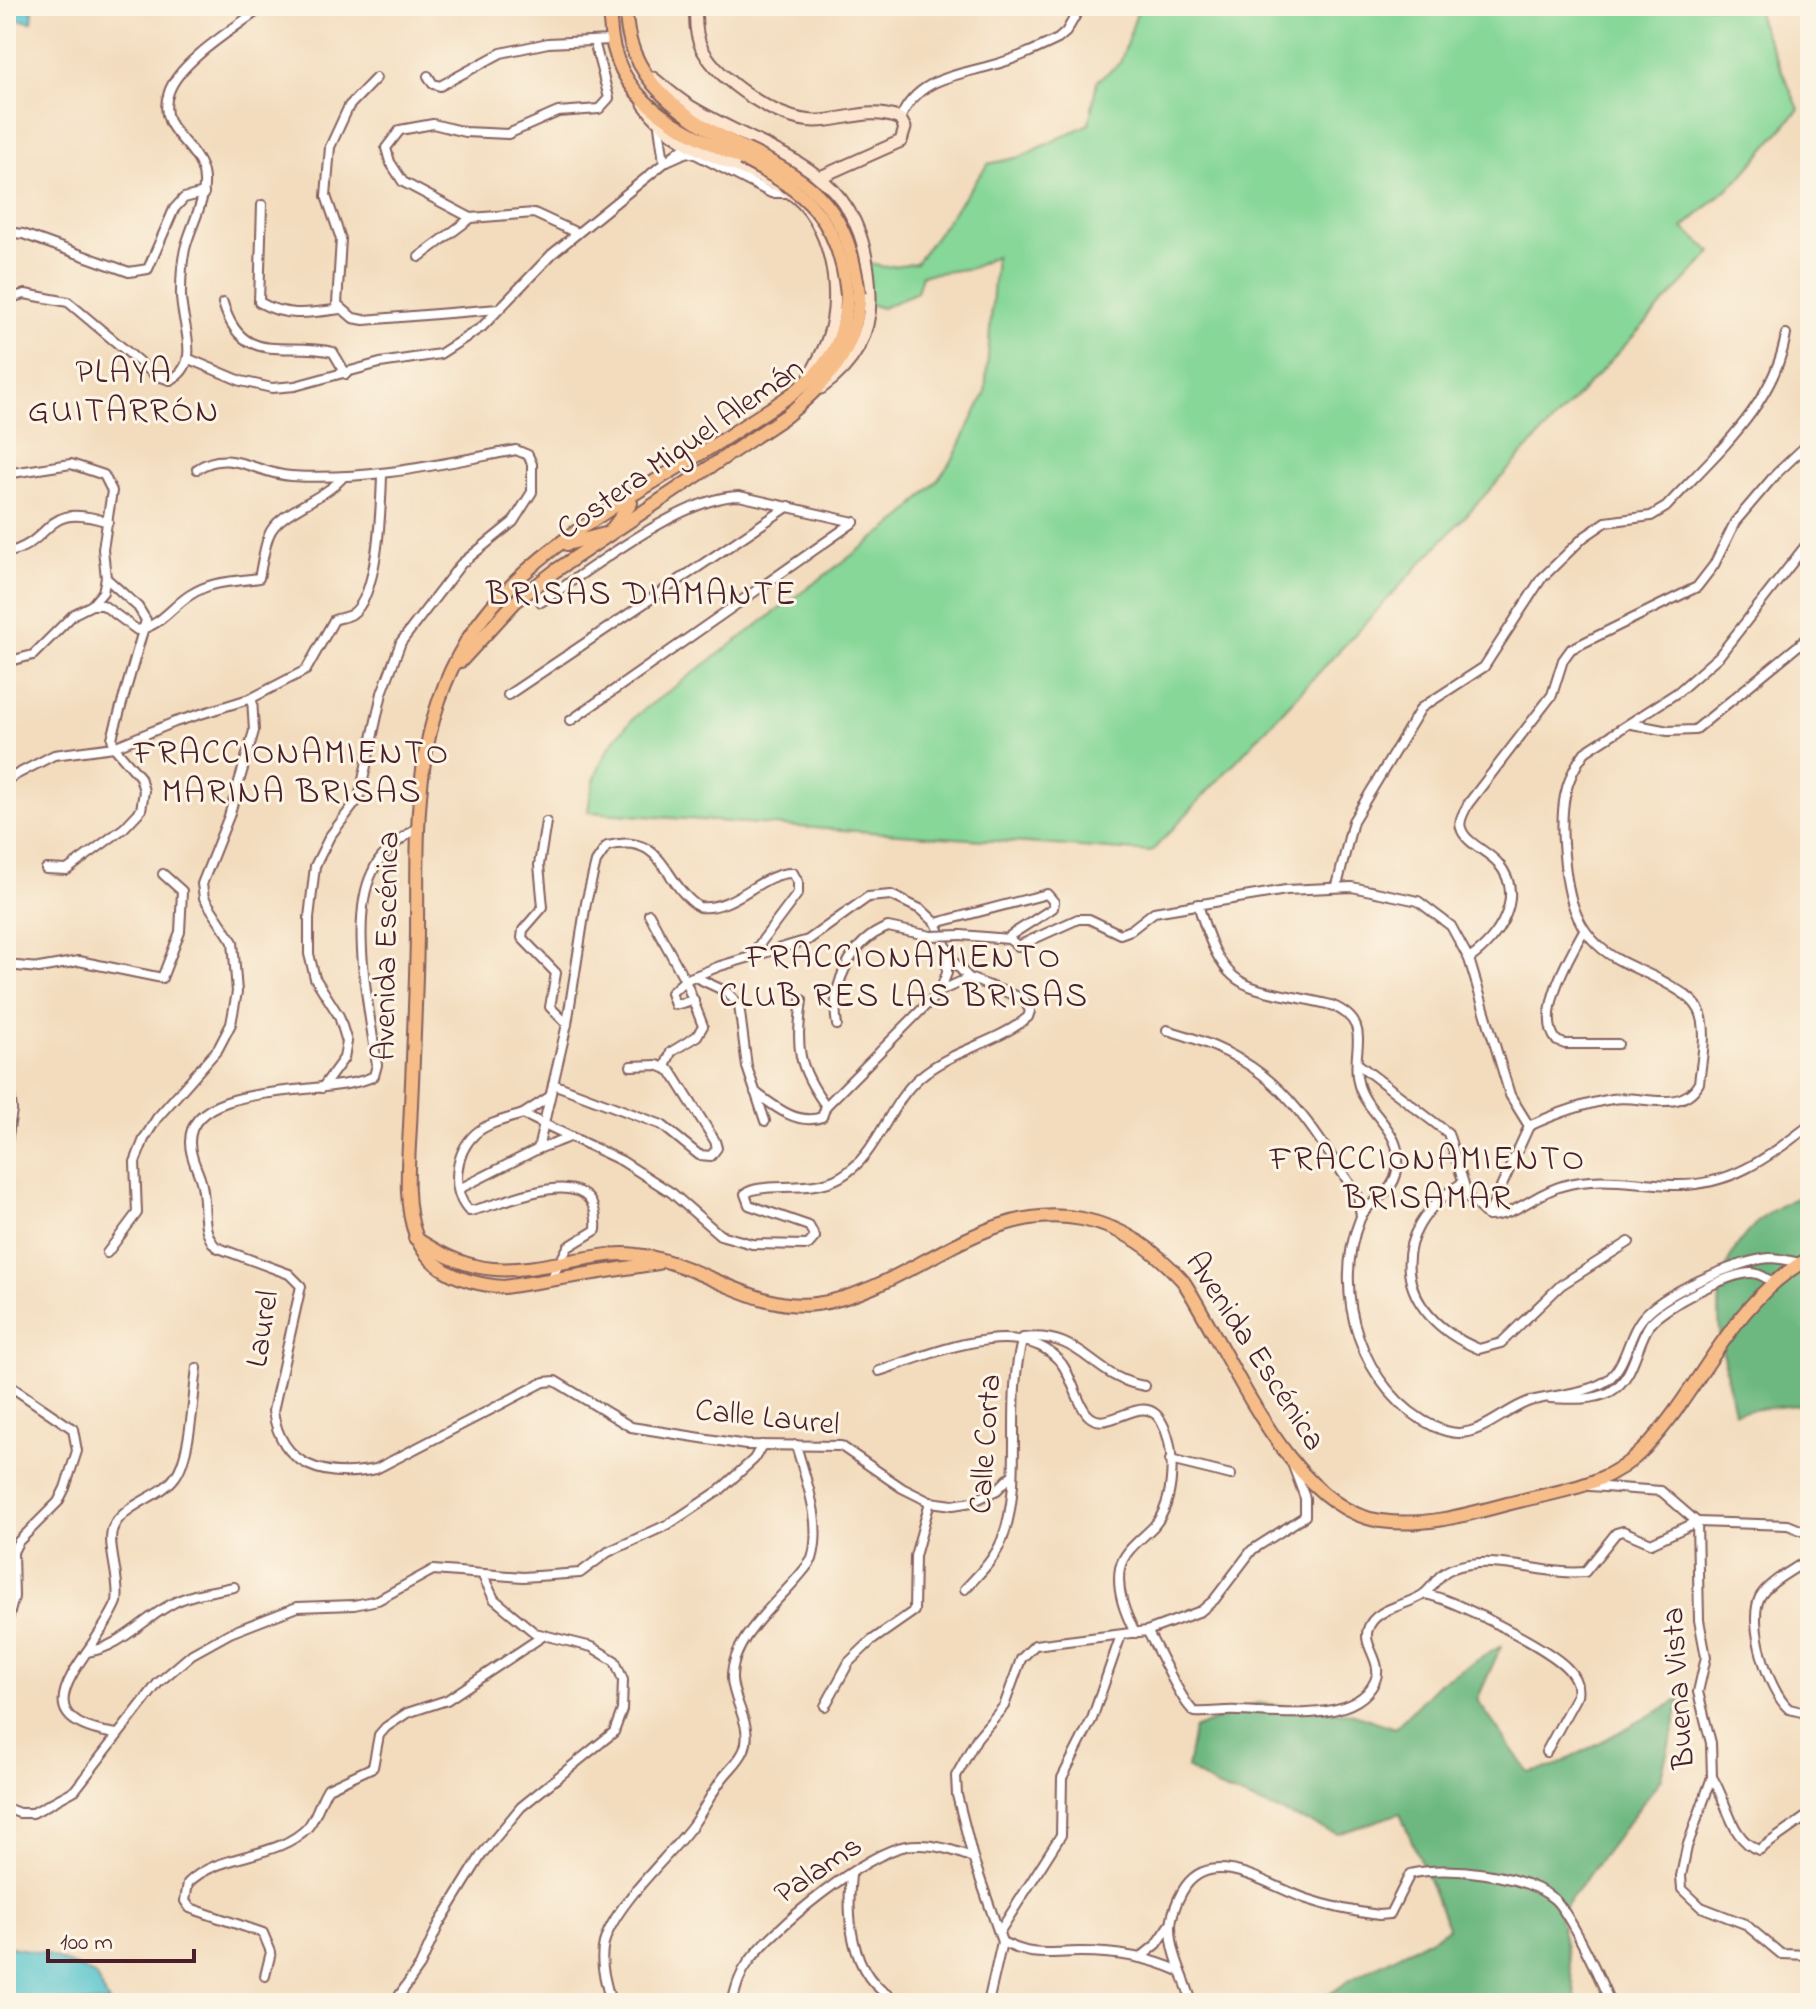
<svg xmlns="http://www.w3.org/2000/svg" width="1816" height="2009" viewBox="0 0 1816 2009" font-family="'Indie Flower',sans-serif">
	<style>
		.green { fill: #86d798; stroke: #687b62; stroke-width: 2 }
		.forest { fill: #6cb880; stroke: #5b6c56; stroke-width: 2 }
		.water { fill: #58c5ce; stroke: #51727c; stroke-width: 2 }
		.lines { fill: none; stroke-linecap: round; stroke-linejoin: round }
		.street-casing { stroke: #85615e; stroke-width: 12 }
		.secondary-casing { stroke: #85615e; stroke-width: 15 }
		.primary-casing { stroke: #85615e; stroke-width: 16 }
		.street { stroke: #fff; stroke-width: 8 }
		.secondary { stroke: #fce5cf; stroke-width: 11 }
		.primary { stroke: #f7bd88; stroke-width: 12 }
		.street-bridge-casing { stroke: #85615e; stroke-width: 12; stroke-linecap: butt }
		.primary-bridge-casing { stroke: #85615e; stroke-width: 16; stroke-linecap: butt }
		.street-bridge { stroke: #fff; stroke-width: 8 }
		.primary-bridge { stroke: #f7bd88; stroke-width: 12 }
		.labels { text-anchor: middle; dominant-baseline: central; stroke-width: 6; stroke-linejoin: round; paint-order: stroke }
		.street-label { font-size: 32px; fill: #4a1f2b; stroke: #fcf5e5 }
		.neighbourhood-label { font-size: 34px; letter-spacing: 2px; fill: #4a1f2b; stroke: #fcf5e5 }
	</style>
	<rect width="100%" height="100%" fill="#fcf5e5"/>
	<filter id="ink" filterUnits="userSpaceOnUse"><feTurbulence type="fractalNoise" baseFrequency=".0125" numOctaves="2"/><feDisplacementMap in="SourceGraphic" scale="16" xChannelSelector="R" yChannelSelector="G"/><feConvolveMatrix kernelMatrix="1 2 1 2 8 2 1 2 1" color-interpolation-filters="sRGB"/></filter>
	<filter id="wash" filterUnits="userSpaceOnUse"><feTurbulence type="fractalNoise" baseFrequency=".006" numOctaves="4" result="noise"/><feDisplacementMap in="SourceGraphic" scale="32" xChannelSelector="R" yChannelSelector="G"/><feGaussianBlur stdDeviation="1.8" result="paint"/><feColorMatrix in="noise" values="0 0 0 0 0 0 0 0 0 0 0 0 0 0 0 0 0 1.4 0 .05"/><feComposite in="paint" operator="in"/></filter>
	<g filter="url(#wash)">
		<rect width="100%" height="100%" fill="#f3dcbd"/>
		<path class="green" d="M1143 6H1758L1759 20 1799 109 1742 176 1683 228 1712 252 1151 852 588 812C592 771 608 742 638 714L902 518 937 481 954 457 985 394 996 256 972 268 922 275 917 292 882 308 856 300 859 262 884 267 916 263 988 164 1020 157 1089 124 1097 81 1120 63 1137 13Z"/>
		<g class="forest">
			<path d="M1810 1191V1410L1805 1404 1734 1412C1720 1341 1698 1267 1766 1215 1778 1205 1796 1199 1810 1191Z"/>
			<path d="M1501 1646 1477 1700 1528 1772 1554 1767 1681 1699 1660 1780 1559 1914 1577 2003H1316L1350 1980 1449 1929 1400 1813 1338 1834 1214 1786 1187 1768 1194 1729 1257 1703 1351 1713 1395 1728 1439 1683Z"/>
		</g>
		<g class="water">
			<path d="M6 6H33L32 22 6 18Z"/>
			<path d="M6 1946 43 1953 95 1975 109 2003H6Z"/>
		</g>
	</g>
	<g filter="url(#ink)">
		<g class="lines">
			<defs>
				<g id="street">
					<path d="M428 76 433 84 440 86 501 53 548 43 611 40"/>
					<path d="M376 78 349 106 330 147 326 196 341 239 337 304 353 318 364 320 498 309"/>
					<path d="M900 119C917 78 955 76 993 65 1016 59 1037 49 1058 39L1066 32 1081 6"/>
					<path d="M659 126 664 162"/>
					<path d="M669 160 687 152 695 154 771 193H788"/>
					<path d="M262 205 259 302C286 318 311 313 341 309"/>
					<path d="M6 232 23 234 129 272 148 269 174 209 184 198 204 193"/>
					<path d="M577 233 534 213 471 218 403 182 390 162 386 148 400 130 433 124 465 132 508 134 558 112 599 109 609 98 594 41"/>
					<path d="M419 257 471 218"/>
					<path d="M6 299 25 294 68 302 155 375 170 380C205 363 179 321 181 291 181 277 182 262 185 249 191 223 212 193 201 166 191 140 156 128 169 92 179 61 238 26 264 6"/>
					<path d="M223 303C242 368 285 340 333 352L346 374"/>
					<path d="M189 359 241 381 272 388 295 386 380 363 440 354 482 327 552 254 689 143"/>
					<path d="M197 469C230 447 256 474 291 476 369 481 440 464 516 450L528 455 532 464V492L513 522 461 564 401 642 382 693 359 798 330 836 315 866 309 918V954L315 978 339 1016 347 1042 344 1058 322 1088"/>
					<path d="M6 474 71 464 104 475 112 491 103 549 106 578 103 592 92 605 74 614 33 655 6 662"/>
					<path d="M6 553C56 542 41 500 108 522"/>
					<path d="M541 602C590 570 683 496 739 496L854 522"/>
					<path d="M92 605H103L137 630C161 626 171 607 190 595 213 580 233 582 259 578 262 565 264 548 269 535 278 511 324 500 343 477"/>
					<path d="M508 695 789 506"/>
					<path d="M570 721 854 522"/>
					<path d="M1632 724 1668 731 1695 730 1810 636"/>
					<path d="M6 780 54 755 114 747 175 722 252 698 306 670 334 620C339 618 348 617 352 614 379 596 381 505 382 475"/>
					<path d="M546 822 539 865 543 907 523 930 522 938 556 973 550 1007 567 1024"/>
					<path d="M415 829C399 840 380 854 372 873 349 921 370 1013 377 1065L374 1076C334 1098 188 1078 190 1143 190 1156 196 1166 200 1178 209 1202 198 1228 216 1247L289 1274 301 1286 273 1411C281 1467 325 1479 376 1469L544 1382 555 1381 631 1427 746 1445 841 1446 902 1488 930 1502 953 1505 972 1502 997 1490 1011 1476"/>
					<path d="M46 869 67 870 124 828 141 810 144 791 140 777 114 747 112 738 146 620 138 607 106 578"/>
					<path d="M1337 886 1353 821 1421 708 1484 667 1541 579 1584 537 1606 522 1651 516 1666 507C1713 456 1775 405 1786 334"/>
					<path d="M1198 904C1226 1000 1245 984 1331 1005 1375 1023 1350 1050 1358 1082 1364 1111 1400 1129 1398 1161 1397 1198 1369 1197 1360 1219 1330 1292 1362 1393 1435 1427 1441 1430 1452 1433 1458 1433 1484 1433 1506 1409 1530 1401 1553 1395 1593 1393 1610 1378 1627 1362 1628 1337 1641 1320 1660 1294 1738 1260 1770 1258 1780 1258 1790 1261 1800 1263"/>
					<path d="M649 914 685 980 703 1026 697 1036 671 1052 665 1067"/>
					<path d="M936 923 1047 894 1054 902 1053 908 1011 935 1009 939 1018 946 1078 919H1089L1120 934 1131 930 1154 912 1286 890 1352 887 1418 901 1451 926 1469 959 1510 1095 1529 1126"/>
					<path d="M1583 932C1569 957 1535 1015 1557 1041L1565 1044H1618"/>
					<path d="M961 935 1009 939"/>
					<path d="M1469 959C1498 939 1527 897 1498 863 1488 851 1465 843 1461 828 1458 820 1465 811 1468 804L1552 695 1563 660 1571 649 1697 587 1714 565 1735 522 1775 475 1810 442"/>
					<path d="M6 965 39 968 79 961 162 978 180 932 182 891 163 874"/>
					<path d="M695 977 727 992 739 1005 747 1067 765 1121"/>
					<path d="M940 991 969 978"/>
					<path d="M694 1000 675 1005 671 993 685 980 720 966 808 940 868 897 891 895 922 910 936 923 947 948V973L940 991 826 1106C797 1066 796 1048 802 1000"/>
					<path d="M837 1025C830 987 850 941 888 927L931 936"/>
					<path d="M1167 1030C1277 1061 1297 1107 1358 1196L1361 1216"/>
					<path d="M6 1059 12 1110 6 1148"/>
					<path d="M1358 1064 1448 1133 1468 1197 1488 1216C1516 1216 1536 1193 1562 1186 1599 1175 1635 1184 1673 1185 1730 1187 1767 1158 1810 1125"/>
					<path d="M553 1084 662 1125 699 1155 711 1156 717 1148 715 1141 671 1071 657 1065 631 1066"/>
					<path d="M755 1092C774 1106 797 1126 822 1117L826 1106"/>
					<path d="M523 1114 549 1097"/>
					<path d="M538 1149 570 1137"/>
					<path d="M1462 1183C1383 1233 1394 1314 1479 1349L1501 1343 1561 1285 1629 1242"/>
					<path d="M459 1189 538 1149 567 1024 586 903 596 862 607 846C665 831 662 883 699 907 735 911 761 872 793 873L798 882V893L750 957"/>
					<path d="M1488 1216 1529 1126C1555 1114 1583 1104 1612 1099 1641 1094 1681 1115 1699 1083 1701 1063 1709 1028 1699 1010 1693 998 1678 990 1666 983 1650 974 1633 968 1617 959 1572 934 1567 891 1563 844 1561 809 1563 781 1585 752L1678 692 1719 656 1810 540"/>
					<path d="M107 1253 137 1213 135 1162 144 1139 157 1118 218 1049 231 1024 237 992 233 942 204 898 202 884 229 816 254 731 252 698"/>
					<path d="M550 1281 568 1247 596 1230C601 1153 503 1206 469 1211 450 1190 455 1153 475 1134 487 1123 507 1119 523 1114L622 1161 672 1193 720 1235 752 1244 808 1245 815 1237 809 1226 749 1205 745 1194C760 1181 811 1194 840 1177 878 1156 887 1105 920 1077 951 1050 998 1043 1028 1017L1030 1011 1024 999 969 978 949 957"/>
					<path d="M879 1371C929 1355 1023 1312 1062 1364 1071 1377 1075 1394 1083 1408 1103 1445 1141 1386 1161 1421 1177 1448 1175 1502 1154 1526 1142 1539 1124 1550 1120 1568 1116 1591 1125 1613 1135 1633"/>
					<path d="M1550 1398C1570 1399 1592 1401 1610 1392 1635 1378 1635 1346 1650 1324 1663 1307 1730 1272 1752 1273 1760 1273 1767 1279 1774 1283"/>
					<path d="M1170 1460 1231 1475"/>
					<path d="M1590 1486 1661 1491 1697 1522"/>
					<path d="M1697 1522 1699 1620 1706 1657 1698 1692 1711 1743 1712 1777 1687 1847 1681 1876 1682 1889 1701 1907 1745 1924 1781 1954 1810 1955"/>
					<path d="M1697 1522 1788 1525 1810 1534"/>
					<path d="M1810 1558C1796 1569 1769 1581 1760 1597 1747 1622 1768 1691 1789 1709L1810 1714"/>
					<path d="M965 1589C979 1574 994 1560 1002 1540 1025 1481 1004 1401 1023 1338 1084 1331 1091 1378 1145 1386"/>
					<path d="M1424 1594C1452 1598 1548 1648 1567 1668 1575 1676 1579 1684 1577 1695L1546 1752"/>
					<path d="M6 1627 14 1597 13 1552 18 1542 58 1502 65 1488 77 1451 73 1429 13 1388"/>
					<path d="M1147 1631C1158 1648 1183 1706 1195 1712 1210 1713 1224 1710 1238 1711 1274 1712 1355 1725 1375 1681 1384 1662 1362 1646 1368 1629 1375 1607 1408 1606 1424 1594 1434 1586 1438 1574 1451 1569 1495 1552 1540 1576 1585 1572L1616 1533 1623 1531 1651 1543 1697 1522"/>
					<path d="M87 1652C120 1647 140 1622 168 1606 187 1594 213 1591 234 1587"/>
					<path d="M825 1706 849 1662 871 1641 914 1611 915 1556 930 1502"/>
					<path d="M117 1734C8 1719 96 1655 117 1602 121 1580 106 1544 113 1528 123 1504 160 1498 175 1477 191 1456 193 1396 197 1368"/>
					<path d="M1712 1777C1728 1801 1730 1840 1759 1850L1810 1814"/>
					<path d="M6 1808 19 1813H33L75 1790 158 1683 192 1654 230 1633 297 1607 354 1605 378 1600 433 1570 523 1577 580 1573 608 1552 669 1524 720 1490 754 1459 762 1445"/>
					<path d="M851 1875C846 1923 852 1986 905 2003"/>
					<path d="M1000 1931 1061 1835 1062 1778 1092 1719 1121 1635"/>
					<path d="M1002 1942C1035 1958 1046 1952 1080 1952 1113 1952 1149 1957 1179 1971"/>
					<path d="M1140 1958 1157 1944 1170 1925"/>
					<path d="M265 1976 271 1952 263 1933 190 1908 185 1901 188 1883C219 1852 277 1860 308 1827 317 1816 320 1800 328 1788L373 1767 379 1735 386 1727 407 1713 447 1700 543 1636"/>
					<path d="M394 2003 420 1966 439 1924 482 1854 521 1807 614 1732 622 1710 623 1680 615 1661 592 1647 535 1633 494 1599 483 1576"/>
					<path d="M611 2003C606 1983 599 1963 604 1943 615 1904 668 1858 692 1826 703 1811 711 1794 722 1779 729 1769 739 1762 744 1750 754 1727 733 1702 732 1679 730 1634 790 1594 812 1559 823 1522 806 1481 796 1445"/>
					<path d="M732 2003C736 1988 739 1975 748 1963 773 1928 864 1854 906 1846 929 1842 952 1849 973 1858"/>
					<path d="M988 2003 1002 1942 973 1858 957 1795 956 1776 977 1738 1004 1706 1021 1659 1035 1645 1147 1631 1201 1611 1214 1600 1252 1550 1305 1516V1498L1292 1463"/>
					<path d="M1192 2003C1185 1977 1171 1955 1171 1927 1171 1916 1177 1901 1182 1892 1209 1842 1270 1887 1307 1899 1331 1907 1355 1912 1379 1915L1390 1914 1410 1874C1446 1865 1525 1874 1554 1899 1569 1912 1602 1982 1610 2003"/>
					<path d="M1808 2003 1810 1997"/>
				</g>
				<g id="secondary">
					<path d="M696 6C695 19 696 37 702 49 721 82 776 120 815 121 845 121 870 106 900 119L905 128 901 141 818 178"/>
					<path d="M653 78C665 88 678 99 691 107 783 162 866 165 870 296 871 336 852 366 821 388"/>
					<path d="M644 104C678 154 741 162 789 192 831 219 844 293 828 338 824 351 816 364 810 376"/>
				</g>
				<g id="primary">
					<path d="M610 6C606 98 671 124 742 159"/>
					<path d="M626 6C624 81 685 118 745 149"/>
					<path d="M567 544 609 533 631 503"/>
					<path d="M461 661 515 602 555 571 786 416C828 382 858 350 859 294"/>
					<path d="M415 1238C477 1278 506 1273 576 1260 596 1257 616 1252 636 1255 698 1261 752 1312 816 1304 910 1291 982 1199 1082 1219 1125 1228 1154 1249 1183 1281 1230 1352 1289 1509 1381 1521 1424 1527 1466 1515 1507 1504 1556 1491 1607 1488 1645 1448 1703 1387 1732 1299 1810 1258"/>
					<path d="M658 1263 504 1287C399 1278 405 1211 410 1127 413 1062 416 998 417 933 418 831 411 734 466 642 528 541 650 490 745 425 774 406 807 388 828 359 842 340 846 318 847 295"/>
				</g>
			</defs>
			<use href="#street" class="street-casing"/>
			<use href="#secondary" class="secondary-casing"/>
			<use href="#primary" class="primary-casing"/>
			<use href="#street" class="street"/>
			<use href="#secondary" class="secondary"/>
			<use href="#primary" class="primary"/>
			<defs>
				<path id="street-bridge" d="M931 936 961 935"/>
				<g id="primary-bridge">
					<path d="M745 149C818 183 848 210 859 294"/>
					<path d="M742 159C807 192 839 218 847 295"/>
				</g>
			</defs>
			<use href="#street-bridge" class="street-bridge-casing"/>
			<use href="#primary-bridge" class="primary-bridge-casing"/>
			<use href="#street-bridge" class="street-bridge"/>
			<use href="#primary-bridge" class="primary-bridge"/>
		</g>
	</g>
	<g class="labels">
		<g class="street-label">
			<text transform="translate(681 450) rotate(-35)">Costera Miguel Alemán</text>
			<text transform="translate(388 946) rotate(-89)">Avenida Escénica</text>
			<text transform="translate(264 1329) rotate(-81)">Laurel</text>
			<text transform="translate(1254 1352) rotate(57)">Avenida Escénica</text>
			<text transform="translate(767 1419) rotate(6)">Calle Laurel</text>
			<text transform="translate(987 1444) rotate(-86)">Calle Corta</text>
			<text transform="translate(1680 1688) rotate(-94)">Buena Vista</text>
			<text transform="translate(819 1871) rotate(-34)">Palams</text>
		</g>
		<g class="neighbourhood-label">
			<text x="124" y="374">PLAYA<tspan x="124" dy="39">GUITARRÓN</tspan></text>
			<text x="642" y="596">BRISAS DIAMANTE</text>
			<text x="292" y="755">FRACCIONAMIENTO<tspan x="292" dy="39">MARINA BRISAS</tspan></text>
			<text x="904" y="959">FRACCIONAMIENTO<tspan x="904" dy="39">CLUB RES LAS BRISAS</tspan></text>
			<text x="1428" y="1161">FRACCIONAMIENTO<tspan x="1428" dy="39">BRISAMAR</tspan></text>
		</g>
	</g>
	<rect width="1816" height="2009" fill="none" stroke="#fcf5e5" stroke-width="32"/>
	<path d="M48 1949v12h146v-12" fill="none" stroke="#4a1f2b" stroke-width="4"/>
	<text x="60" y="1949" font-size="24" fill="#4a1f2b" stroke="#fcf5e5" stroke-width="6" paint-order="stroke">100 m</text>
</svg>
